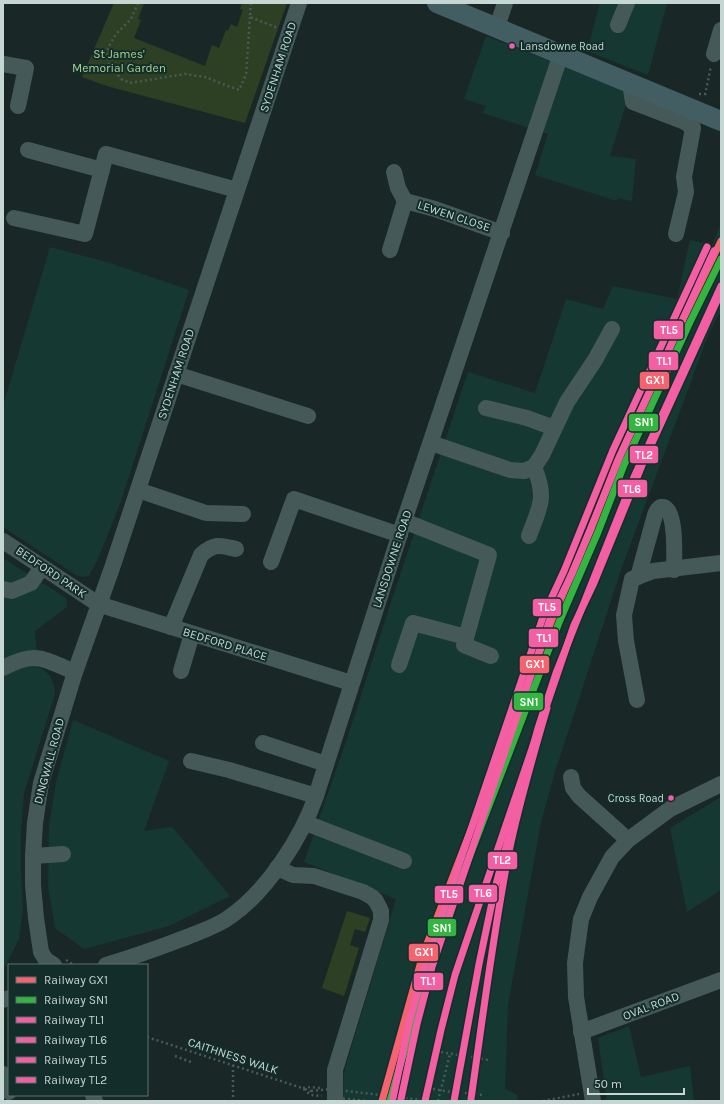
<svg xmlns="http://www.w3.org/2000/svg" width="724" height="1104" viewBox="0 0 724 1104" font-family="Karla,sans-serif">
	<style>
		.built { fill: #153832 }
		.green { fill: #2e4023 }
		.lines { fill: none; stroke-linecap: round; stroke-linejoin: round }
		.path { stroke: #4a5959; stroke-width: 2.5; stroke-dasharray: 2 3; stroke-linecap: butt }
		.minor { stroke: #465959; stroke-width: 16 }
		.major { stroke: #435e62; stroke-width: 20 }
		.path-bridge { stroke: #4a5959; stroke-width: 2.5; stroke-dasharray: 2 3; stroke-linecap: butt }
		.rail-1-casing { stroke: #132e2a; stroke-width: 10 }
		.rail-2-casing { stroke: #132e2a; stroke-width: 10 }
		.rail-3-casing { stroke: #132e2a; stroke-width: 10 }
		.rail-4-casing { stroke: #132e2a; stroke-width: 10 }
		.rail-5-casing { stroke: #132e2a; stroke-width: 10 }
		.rail-6-casing { stroke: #132e2a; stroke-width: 10 }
		.rail-1 { stroke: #f66270; stroke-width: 7 }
		.rail-2 { stroke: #33b540; stroke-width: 7 }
		.rail-3 { stroke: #f45ea2; stroke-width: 7 }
		.rail-4 { stroke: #f45ea2; stroke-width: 7 }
		.rail-5 { stroke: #f45ea2; stroke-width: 7 }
		.rail-6 { stroke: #f45ea2; stroke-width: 7 }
		.bus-dot { fill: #f75aaf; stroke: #132e2a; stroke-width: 1.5 }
		.labels { text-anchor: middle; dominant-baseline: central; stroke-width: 4; stroke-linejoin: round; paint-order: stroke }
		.bus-label { font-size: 11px; fill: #c6d6d2; stroke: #132e2a; text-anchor: start }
		.park-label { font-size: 12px; fill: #abd18f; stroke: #132e2a }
		.street-label { font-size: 12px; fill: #c6d6d2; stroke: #132e2a }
		.line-badge { stroke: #132e2a; stroke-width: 1.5 }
		.badge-label { font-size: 11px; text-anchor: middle; font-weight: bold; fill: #fff }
	</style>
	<rect width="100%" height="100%" fill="#192826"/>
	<g class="built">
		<path d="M600 3H667L648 75 587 51Z"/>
		<path d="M486 36 630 91 610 156 636 159 632 201 618 198 617 201 535 175 548 134 483 113 486 106 464 99Z"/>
		<path d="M721 224V310L709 333 621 570 555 772 541 822 508 1005 505 1089 518 1095 517 1101H343L344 1072 396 899 304 862 349 733 393 596 468 372 535 393 566 299 603 309 613 286 677 299 690 240 712 245Z"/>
		<path d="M50 247 110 263 189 290 121 501 98 559 89 576 83 577 76 575 3 527V406Z"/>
		<path d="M3 558 66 598 67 607 35 631 38 668 42 669 50 676 54 686 55 694 24 793 21 830V871L23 909 19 939 3 971Z"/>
		<path d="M73 720 169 761 144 831 172 827 230 896 169 926 84 949 55 928 48 886 49 826 56 782Z"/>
		<path d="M721 797V890L687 912 670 828Z"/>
		<path d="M629 1026 641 1077 690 1066 694 1101H607L598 1038Z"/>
	</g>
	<g class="green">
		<path d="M114 3H144L138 19 141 20 134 38 205 66 212 45 219 48 226 30 228 31 231 24 237 27 243 10 240 9 242 3H287L245 123 107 86 82 77Z"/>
		<path d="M347 911 370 918 365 932 355 929 350 945 359 948 344 996 322 988Z"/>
	</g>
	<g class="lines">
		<g class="path">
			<path d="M138 3 131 19 116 34 109 46 107 54 109 63 121 79 130 83 185 74 205 77 239 90 246 75 250 17"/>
			<path d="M251 3 250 17 278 28"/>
			<path d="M699 94H705"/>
			<path d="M705 95 711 66"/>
			<path d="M66 960 74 965"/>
			<path d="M147 1037 302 1088 311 1095 322 1096"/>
			<path d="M401 1045 416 1047"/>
			<path d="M441 1052 458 1055"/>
			<path d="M175 1056 191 1062"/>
			<path d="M471 1057 488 1060"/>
			<path d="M233 1065V1101"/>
			<path d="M390 1083 407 1086"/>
			<path d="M303 1088 311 1087 321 1088"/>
			<path d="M305 1089 311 1091"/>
			<path d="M433 1089 451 1092"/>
			<path d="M465 1093 483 1095"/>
			<path d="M396 1097 408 1046"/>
			<path d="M438 1101 450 1054"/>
			<path d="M474 1101 480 1059"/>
			<path d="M543 1101 579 1094"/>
		</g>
		<g class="minor">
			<path d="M618 25 627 3"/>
			<path d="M497 27 505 3"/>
			<path d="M714 54 721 30"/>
			<path d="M3 64 26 68 18 106"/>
			<path d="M630 83 633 102 685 122 693 128 684 177 686 192 676 234"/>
			<path d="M28 150 102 170"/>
			<path d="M394 172 398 188 405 201"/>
			<path d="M14 218 85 234 106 154 237 190"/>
			<path d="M390 250 405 201 435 209 502 233"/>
			<path d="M176 374 308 416"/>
			<path d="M486 408 527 418 554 428"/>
			<path d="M431 443 510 470 524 471 534 467 542 455 567 402 595 360 612 329"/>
			<path d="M138 490 206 513 243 514"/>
			<path d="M404 521 489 555 464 645 491 656"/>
			<path d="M529 536C540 506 547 498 534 467"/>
			<path d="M3 541 98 604 351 683"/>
			<path d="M271 562 294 499 400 535"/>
			<path d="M638 577 655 515C657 511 658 506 663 507 677 509 674 559 674 570"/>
			<path d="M3 589 12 591 31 583 42 567"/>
			<path d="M171 627 201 555C214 543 220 545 236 549"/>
			<path d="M399 665 413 623 466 637"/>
			<path d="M3 668C36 650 43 659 75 672"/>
			<path d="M181 671 192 634"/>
			<path d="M637 700 626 641 624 615 632 579 653 571 721 563"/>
			<path d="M263 743 326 764"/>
			<path d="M191 761 229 770 316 796"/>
			<path d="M571 777 573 788 579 796 628 840"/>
			<path d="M306 823 404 861"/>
			<path d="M33 856 63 854"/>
			<path d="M277 868 293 875 314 876 363 892 372 897 376 901 381 911V920L335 1070V1101"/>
			<path d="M54 965 46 960 41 952 36 918 33 885V856L35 823 41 783 75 672 112 568 299 3"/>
			<path d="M106 965C133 957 161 947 187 937 202 931 218 926 231 916 267 891 302 837 316 796L404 521 561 54"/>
			<path d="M3 1000 9 998"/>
			<path d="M581 1032 721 980"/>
			<path d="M3 1074 9 1092"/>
			<path d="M93 1095 95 1101"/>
			<path d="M593 1101 576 997 575 963 581 919 590 897 612 857 628 840 670 809 721 784"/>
		</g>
		<path class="major" d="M437 3 721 121"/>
		<g class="path-bridge">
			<path d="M311 1091 330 1089 431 1101"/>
			<path d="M328 1097 368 1101"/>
		</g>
		<defs>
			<path id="rail-1" d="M382 1101 423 954 553 617 591 529 617 462 683 319 721 241"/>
			<path id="rail-2" d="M390 1101 431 957 560 620 598 532 624 465 690 322 721 259"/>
			<path id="rail-3" d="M401 1099 417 1024 432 967 551 616 572 574 621 454 714 251"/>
			<path id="rail-4" d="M425 1101 441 1030 455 975 574 625 594 583 643 463 721 292"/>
			<g id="rail-5">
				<path d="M393 1098 409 1023 425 965 544 614 564 571 613 450 707 247"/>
				<path d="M471 1099C483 1016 493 934 509 852 519 803 533 756 547 708"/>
			</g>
			<path id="rail-6" d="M454 1101 479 964 495 888 538 728 556 673 634 477 721 286"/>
		</defs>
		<use href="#rail-1" class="rail-1-casing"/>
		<use href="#rail-2" class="rail-2-casing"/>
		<use href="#rail-3" class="rail-3-casing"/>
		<use href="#rail-4" class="rail-4-casing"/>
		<use href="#rail-5" class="rail-5-casing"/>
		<use href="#rail-6" class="rail-6-casing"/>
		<use href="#rail-1" class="rail-1"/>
		<use href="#rail-2" class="rail-2"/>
		<use href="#rail-3" class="rail-3"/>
		<use href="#rail-4" class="rail-4"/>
		<use href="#rail-5" class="rail-5"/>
		<use href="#rail-6" class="rail-6"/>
	</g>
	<g class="bus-dot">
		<circle cx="512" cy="46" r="3.5"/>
		<circle cx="671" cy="798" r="3.5"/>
	</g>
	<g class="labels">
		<g class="bus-label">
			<text x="520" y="46">Lansdowne Road</text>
			<text x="664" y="798" text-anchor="end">Cross Road</text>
		</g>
		<g class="park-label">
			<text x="119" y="54">St James'<tspan x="119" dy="14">Memorial Garden</tspan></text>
		</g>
		<g class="street-label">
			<text transform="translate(278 67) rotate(-72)">SYDENHAM ROAD</text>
			<text transform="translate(454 216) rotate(18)">LEWEN CLOSE</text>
			<text transform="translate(176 374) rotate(-72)">SYDENHAM ROAD</text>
			<text transform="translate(392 559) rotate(-72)">LANSDOWNE ROAD</text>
			<text transform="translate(51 572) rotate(34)">BEDFORD PARK</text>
			<text transform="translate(225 644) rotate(17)">BEDFORD PLACE</text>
			<text transform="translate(49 761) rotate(-75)">DINGWALL ROAD</text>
			<text transform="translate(651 1006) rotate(-21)">OVAL ROAD</text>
			<text transform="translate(233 1056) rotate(18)">CAITHNESS WALK</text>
		</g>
	</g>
	<g class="line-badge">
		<rect x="653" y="320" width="31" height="20" rx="4" fill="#f45ea2"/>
		<rect x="648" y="351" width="31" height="20" rx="4" fill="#f45ea2"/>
		<rect x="639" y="371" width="31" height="19" rx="4" fill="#f66270"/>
		<rect x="628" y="413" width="31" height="19" rx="4" fill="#33b540"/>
		<rect x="629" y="445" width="30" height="19" rx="4" fill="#f45ea2"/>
		<rect x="617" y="479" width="31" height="19" rx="4" fill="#f45ea2"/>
		<rect x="532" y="598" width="30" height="19" rx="4" fill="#f45ea2"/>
		<rect x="528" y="628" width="31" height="20" rx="4" fill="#f45ea2"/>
		<rect x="519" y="655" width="31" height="19" rx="4" fill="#f66270"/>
		<rect x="513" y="692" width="31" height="19" rx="4" fill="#33b540"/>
		<rect x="487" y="851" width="31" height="19" rx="4" fill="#f45ea2"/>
		<rect x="468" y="884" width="30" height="19" rx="4" fill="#f45ea2"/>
		<rect x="434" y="885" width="30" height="19" rx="4" fill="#f45ea2"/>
		<rect x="427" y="918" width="30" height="19" rx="4" fill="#33b540"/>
		<rect x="408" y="943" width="31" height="19" rx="4" fill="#f66270"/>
		<rect x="413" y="972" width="31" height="19" rx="4" fill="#f45ea2"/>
	</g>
	<g class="badge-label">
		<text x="669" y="334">TL5</text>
		<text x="664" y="365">TL1</text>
		<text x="655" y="384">GX1</text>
		<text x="644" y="426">SN1</text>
		<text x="644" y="459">TL2</text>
		<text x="632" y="493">TL6</text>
		<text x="547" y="611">TL5</text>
		<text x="544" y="642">TL1</text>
		<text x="535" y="668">GX1</text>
		<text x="529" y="706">SN1</text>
		<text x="502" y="864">TL2</text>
		<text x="483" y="897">TL6</text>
		<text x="449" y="898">TL5</text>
		<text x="442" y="932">SN1</text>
		<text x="424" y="956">GX1</text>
		<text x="428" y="985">TL1</text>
	</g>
	<rect width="724" height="1104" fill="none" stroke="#c6d6d2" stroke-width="8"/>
	<rect x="8" y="964" width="140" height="132" fill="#132e2a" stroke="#5b716d"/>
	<rect x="16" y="977" width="20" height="6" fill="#f66270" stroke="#5b716d"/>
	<text x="44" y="984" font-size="12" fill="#c6d6d2">Railway GX1</text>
	<rect x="16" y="997" width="20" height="6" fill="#33b540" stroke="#5b716d"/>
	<text x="44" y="1004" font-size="12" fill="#c6d6d2">Railway SN1</text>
	<rect x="16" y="1017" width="20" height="6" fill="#f45ea2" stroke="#5b716d"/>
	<text x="44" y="1024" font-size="12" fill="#c6d6d2">Railway TL1</text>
	<rect x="16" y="1037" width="20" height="6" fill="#f45ea2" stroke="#5b716d"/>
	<text x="44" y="1044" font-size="12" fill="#c6d6d2">Railway TL6</text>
	<rect x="16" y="1057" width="20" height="6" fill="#f45ea2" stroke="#5b716d"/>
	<text x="44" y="1064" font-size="12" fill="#c6d6d2">Railway TL5</text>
	<rect x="16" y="1077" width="20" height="6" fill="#f45ea2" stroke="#5b716d"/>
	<text x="44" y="1084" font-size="12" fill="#c6d6d2">Railway TL2</text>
	<path d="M588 1088v6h96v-6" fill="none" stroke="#c6d6d2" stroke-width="2"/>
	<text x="594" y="1088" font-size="12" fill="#c6d6d2" stroke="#132e2a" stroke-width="3" paint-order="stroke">50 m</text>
</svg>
